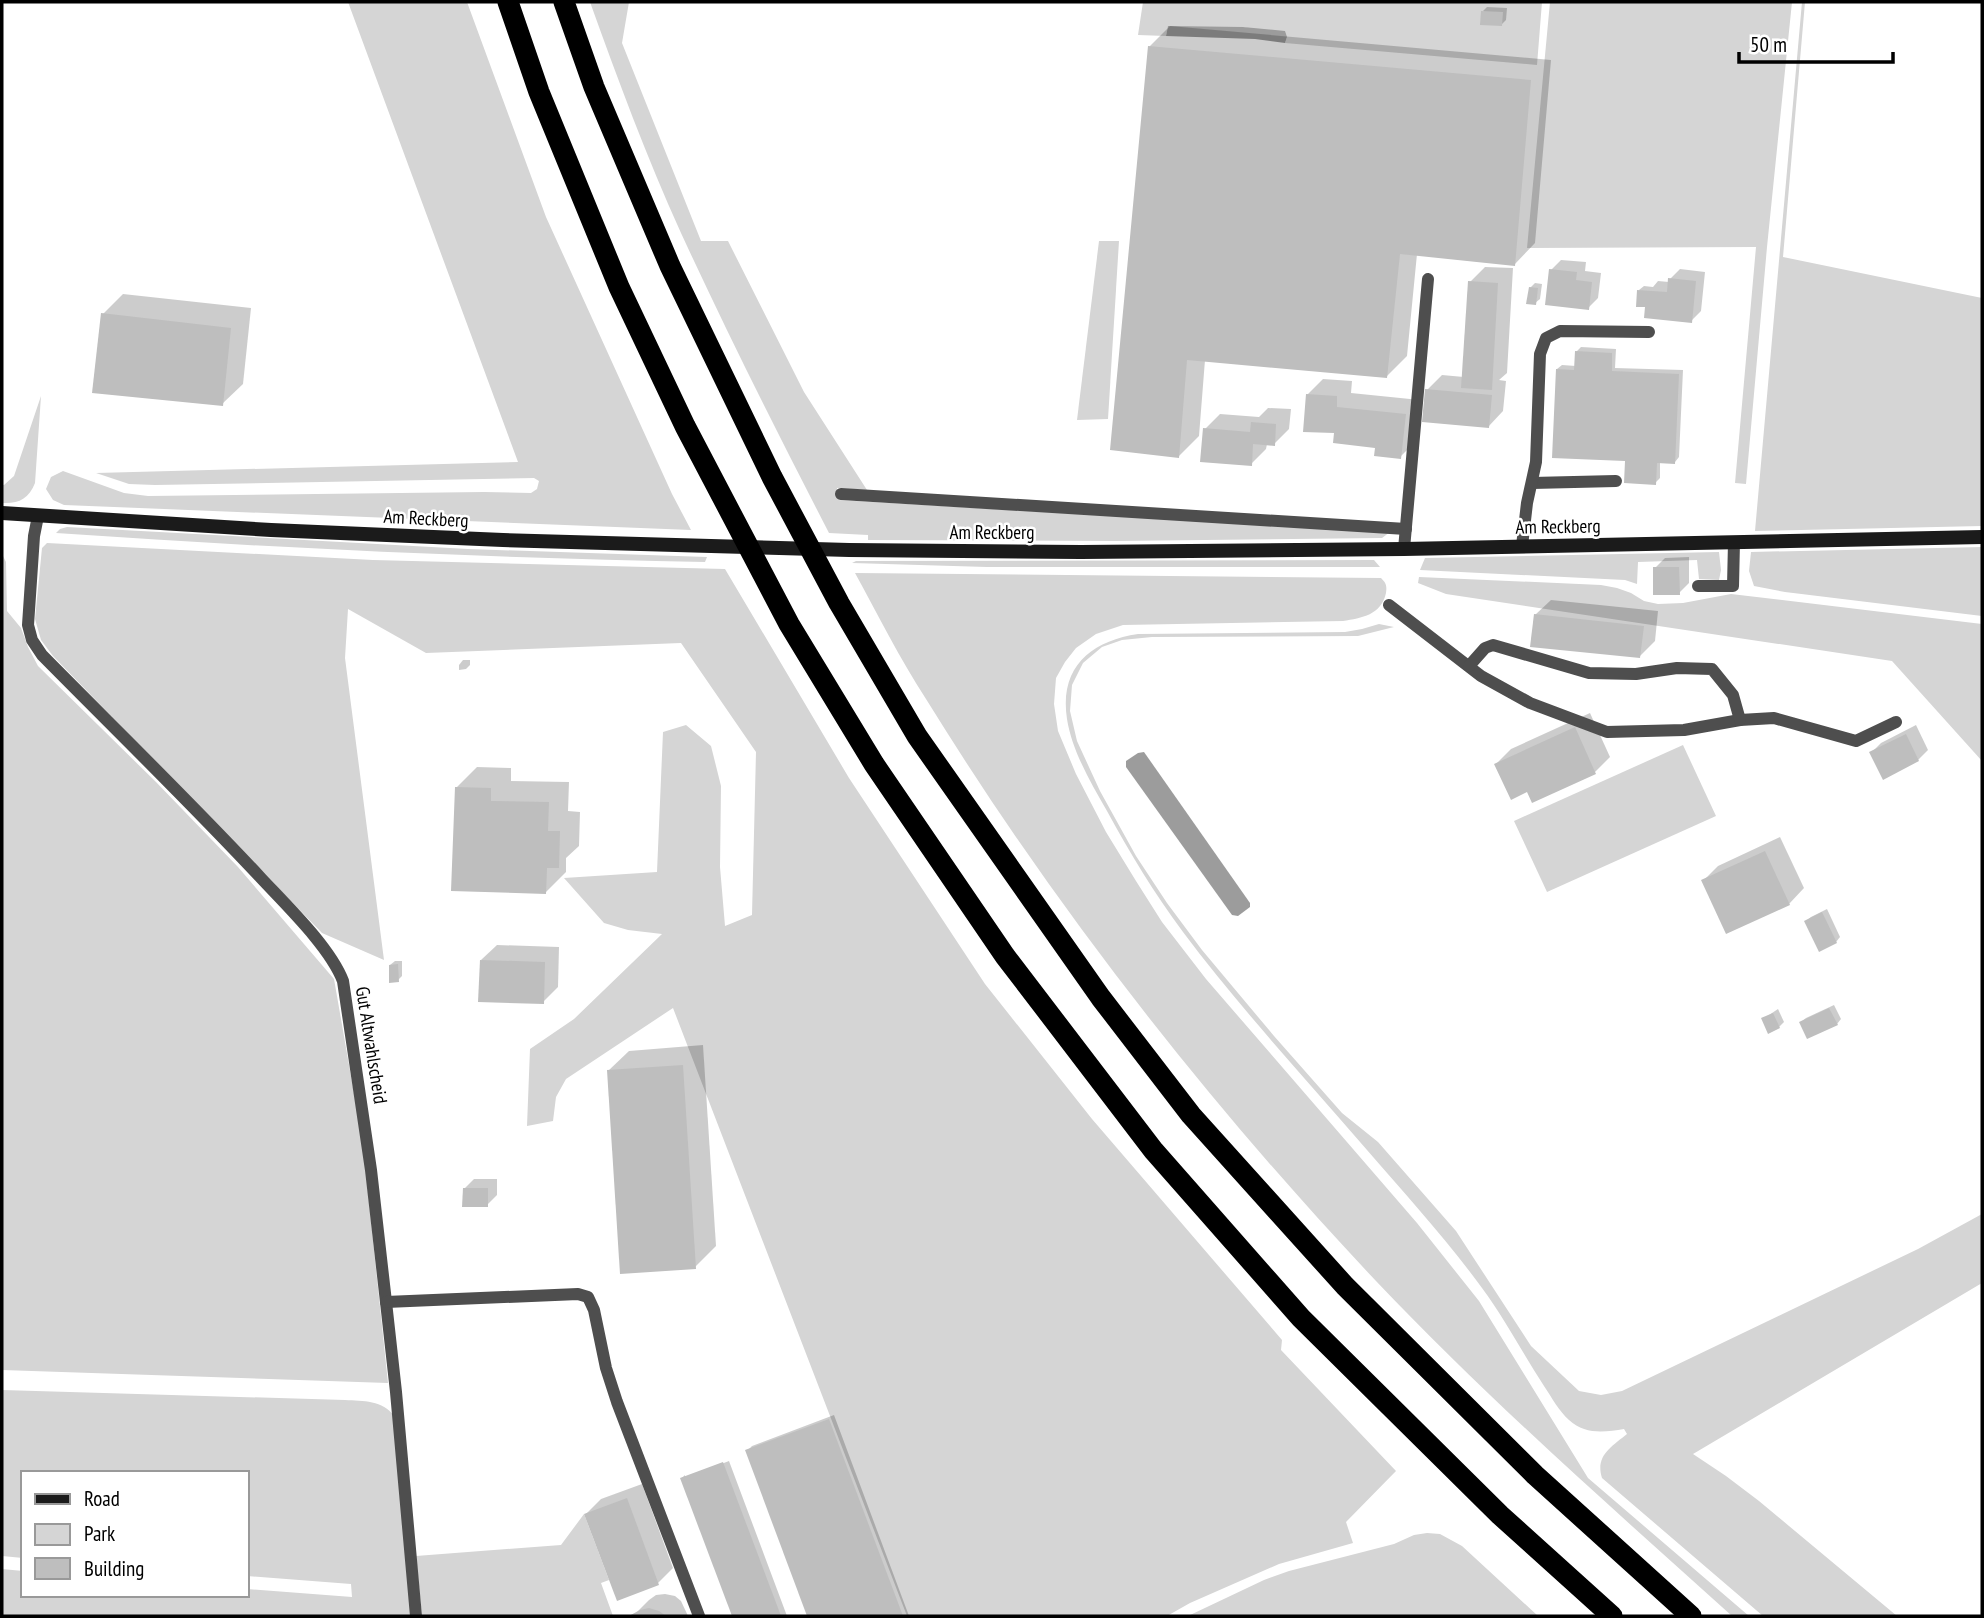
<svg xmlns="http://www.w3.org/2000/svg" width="1984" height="1618" viewBox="0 0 1984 1618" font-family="'PT Sans Narrow',sans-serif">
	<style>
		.green { fill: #d5d5d5 }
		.water { fill: #9c9c9c }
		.shadow { fill: #0003 }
		.building { fill: #bebebe }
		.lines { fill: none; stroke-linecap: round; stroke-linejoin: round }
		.lane { stroke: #4e4e4e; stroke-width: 12 }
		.secondary { stroke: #1b1b1b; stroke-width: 14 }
		.highway { stroke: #000; stroke-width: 21 }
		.labels { text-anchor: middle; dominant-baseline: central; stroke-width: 5; stroke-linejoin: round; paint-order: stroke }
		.street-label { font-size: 19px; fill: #000; stroke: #fff }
	</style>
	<rect width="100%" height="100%" fill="#fff"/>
	<g class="green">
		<path d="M348 2H467L546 217 672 494 691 530 64 505 53 500 46 489 51 477 63 471 124 493 148 496 484 492 531 493 537 489 539 481 534 478 155 485 129 484 96 473 518 462Z"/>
		<path d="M590 2H629L622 43 701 241H728L804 392 867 490 837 488 838 500 1390 532 1382 538 1115 541 868 540V535L829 533C778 434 728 335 681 233 647 158 618 80 590 2Z"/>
		<path d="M1143 2H1542L1537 65 1285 43 1287 37 1243 27H1168L1166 36 1138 35Z"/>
		<path d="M1550 2H1792L1767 247 1746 484 1735 483 1756 247 1527 248Z"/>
		<path d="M1802 2H1805L1783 257 1982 298V526L1755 531Z"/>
		<path d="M1099 241H1119L1108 419 1077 420Z"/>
		<path d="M41 396 35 483C29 499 18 504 2 503V485H4L14 476Z"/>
		<path d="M67 527 468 549 707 557 705 562C488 558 272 548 56 533L60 529Z"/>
		<path d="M47 543 373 560 725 569 849 778 985 984 1092 1119 1282 1340 1281 1350 1396 1471 1346 1522 1353 1543 1279 1564 1190 1603 1167 1616H907L673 1008 566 1079 556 1097 553 1121 527 1126 530 1049 574 1019 662 934 628 930 604 923 564 878 657 872 663 732 686 725 711 746 721 786 720 867 725 926 752 915 756 752 681 643 426 653 348 609 345 658 384 960 322 933 53 656 41 640 35 619 42 548Z"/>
		<path d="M1982 547V616L1785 592 1754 586 1749 571 1751 552Z"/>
		<path d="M1719 552 1721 570 1719 580 1699 579 1697 560 1638 562 1637 584 1625 580 1420 570 1425 558Z"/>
		<path d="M2 554 6 562 7 611 21 628 28 647 38 666 156 782 238 867 334 979 363 1145 388 1383 2 1370Z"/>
		<path d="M1374 560 1380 567H987L852 563 856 561Z"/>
		<path d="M855 573 1381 578C1386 583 1387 585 1386 593 1381 615 1362 618 1343 621L1123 625 1096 634 1076 648 1065 662 1056 678 1054 704 1058 731 1076 774 1106 832 1136 881 1162 922 1206 979 1417 1223 1479 1301 1588 1478 1749 1616H1732C1611 1507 1488 1399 1376 1281 1208 1103 1055 908 926 699 900 659 878 615 855 573Z"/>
		<path d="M1419 577 1601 585 1617 588 1631 593 1644 601 1658 604 1683 603 1731 594 1982 624V761L1892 661 1446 594 1418 583Z"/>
		<path d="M1379 624 1394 627 1358 636 1152 637 1122 640 1102 647 1083 663 1072 685 1070 711 1077 741 1100 791 1136 856 1167 903 1202 950 1274 1036 1342 1113 1378 1142 1456 1231 1531 1346 1579 1391 1601 1395 1622 1391 1918 1249 1982 1214V1283L1693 1454 1726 1476 1759 1501 1897 1616H1763L1602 1478C1595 1456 1611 1447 1627 1434L1624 1429C1605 1432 1585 1435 1569 1420 1559 1411 1552 1398 1544 1386 1523 1354 1505 1319 1482 1288 1447 1240 1406 1195 1367 1150 1305 1078 1240 1008 1183 932 1154 893 1130 853 1107 811 1091 783 1072 751 1067 719 1059 667 1091 641 1138 634L1345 632 1362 629Z"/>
		<path d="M1683 745 1716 816 1547 892 1514 821Z"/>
		<path d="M2 1390 345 1400C363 1401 383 1400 394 1416L411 1616H2V1569L23 1571V1595H247V1589L352 1597 351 1584 247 1576V1473H23V1558L2 1556Z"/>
		<path d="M584 1514 609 1580 601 1583 613 1616H422L416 1556 561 1545Z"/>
		<path d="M1427 1533 1440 1534 1462 1546 1538 1616H1188L1264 1580 1289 1571 1394 1544 1414 1535Z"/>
	</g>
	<g class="water">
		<path d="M1168 26 1243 27 1285 31 1287 37 1285 43 1255 39 1166 36Z"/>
		<path d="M1144 752 1250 903V907L1238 916 1232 915 1126 767V761L1138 753Z"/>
	</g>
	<g class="shadow">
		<path d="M1487 7 1507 8 1506 20 1501 25 1483 11Z"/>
		<path d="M1170 26 1551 60 1535 243 1515 264 1417 254 1407 356 1387 376 1205 360 1199 436 1179 456 1149 47Z"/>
		<path d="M1561 260 1586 262 1585 271 1601 273 1598 298 1588 308 1551 270Z"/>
		<path d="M1485 267 1513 268 1507 373 1499 380 1506 381 1503 411 1488 427 1427 390 1442 375 1464 377 1470 282Z"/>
		<path d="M1680 269 1705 272 1701 311 1691 321 1647 306 1639 290 1644 286 1653 287 1658 281 1669 282 1670 279Z"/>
		<path d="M1535 283 1542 284 1540 299 1535 303 1530 288Z"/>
		<path d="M123 294 251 308 243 384 222 404 103 314Z"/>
		<path d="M1581 347 1616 349 1615 368 1683 370 1679 457 1675 462 1660 461V478L1655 483 1627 460 1557 369 1562 365 1576 366V352Z"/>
		<path d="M1323 379 1352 381 1351 393 1420 400 1415 442 1400 457 1377 446 1335 431 1307 395Z"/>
		<path d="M1268 408 1291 409 1289 429 1274 444H1267L1266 449 1251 464 1205 429 1220 414 1259 417Z"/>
		<path d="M1689 557V583L1679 593 1655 568 1665 558Z"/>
		<path d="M1551 600 1658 611 1655 641 1640 656 1535 615Z"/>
		<path d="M463 660H470V665L466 669 459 670V665Z"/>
		<path d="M1590 713 1610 757 1595 772 1527 790 1496 764 1511 749Z"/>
		<path d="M1916 725 1928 750 1918 760 1871 753 1881 743Z"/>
		<path d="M477 767 511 768V781L569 782 568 811 580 812 579 846 566 858V872L546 892 456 788Z"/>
		<path d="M1780 837 1804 888 1789 904 1703 881 1718 866Z"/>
		<path d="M1827 909 1840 937 1836 942 1806 921 1811 917Z"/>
		<path d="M497 945 559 947 558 987 543 1002 481 960Z"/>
		<path d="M395 961H402V976L398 980 390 965Z"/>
		<path d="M1834 1005 1841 1019 1837 1024 1801 1022 1806 1018Z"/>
		<path d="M1778 1009 1784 1022 1779 1027 1763 1019Z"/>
		<path d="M703 1045 716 1246 695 1267 608 1071 629 1051Z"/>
		<path d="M474 1179H497V1195L487 1205 464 1189Z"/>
		<path d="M834 1415 909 1616H805L809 1615 747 1451 752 1446Z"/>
		<path d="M729 1461 787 1616H734L682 1478 685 1475V1478Z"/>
		<path d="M642 1484 673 1568 658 1583 586 1514 601 1499Z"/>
		<path d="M665 1594 675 1596 681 1601 688 1616H633L649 1600 656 1595Z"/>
	</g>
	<g class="building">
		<path d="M1481 11 1503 12 1502 26 1480 25Z"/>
		<path d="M1148 46 1531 80 1515 266 1400 254 1387 378 1187 360 1179 458 1110 450Z"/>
		<path d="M1549 269 1577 272 1576 280 1592 282 1589 310 1545 305Z"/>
		<path d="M1668 278 1696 281 1692 323 1644 318 1645 307H1636L1637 290 1667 292Z"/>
		<path d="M1468 281 1498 283 1492 390 1461 388Z"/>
		<path d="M1529 287 1538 288 1536 305 1526 304Z"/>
		<path d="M101 313 231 328 223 406 92 393Z"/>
		<path d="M1575 351 1612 353V371L1679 374 1675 464 1657 463 1656 485 1624 483 1625 461 1552 458 1556 369 1574 370Z"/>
		<path d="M1425 389 1492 395 1489 428 1422 422Z"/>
		<path d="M1306 394 1337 396V407L1406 414 1401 459 1374 456 1375 448 1333 443 1334 433 1303 432Z"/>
		<path d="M1251 422 1276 424 1275 446 1253 444 1252 466 1200 462 1203 428 1250 432Z"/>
		<path d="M1653 567H1679L1680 595H1653Z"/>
		<path d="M1534 614 1644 626 1640 658 1530 647Z"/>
		<path d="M1575 727 1596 774 1532 803 1527 792 1511 800 1494 764Z"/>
		<path d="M1906 734 1919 761 1883 780 1869 752Z"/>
		<path d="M455 787 491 788V801L549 802 548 831H560L559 868H547L546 894 451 891Z"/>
		<path d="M1765 851 1790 905 1726 934 1701 880Z"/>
		<path d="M1822 912 1837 943 1819 952 1804 921Z"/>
		<path d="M480 960 545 962 544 1004 478 1002Z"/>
		<path d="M398 964 399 982 389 983V965Z"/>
		<path d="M1829 1008 1838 1025 1807 1039 1799 1022Z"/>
		<path d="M1773 1013 1780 1028 1768 1034 1761 1018Z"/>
		<path d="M683 1065 696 1269 620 1274 607 1070Z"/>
		<path d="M463 1188H488V1207H462Z"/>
		<path d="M829 1419 903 1616H807L745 1450Z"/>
		<path d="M723 1462 781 1616H732L680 1478Z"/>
		<path d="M627 1498 659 1585 617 1601 584 1514Z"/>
		<path d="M649 1608 659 1611 666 1616H629L640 1610Z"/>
	</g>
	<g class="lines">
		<g class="lane">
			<path d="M1532 483 1616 481"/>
			<path d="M841 494 1406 529"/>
			<path d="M38 516 34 536 28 625 32 640 42 655C115 729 189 801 260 877 286 905 330 947 343 981L371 1170 386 1302 396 1392 416 1616"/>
			<path d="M1522 546 1527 503 1536 462 1540 354 1546 338 1560 331 1649 332"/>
			<path d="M1404 549 1428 279"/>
			<path d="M1698 586H1733L1734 542"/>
			<path d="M1389 605 1481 676 1530 703 1607 732 1684 730 1740 720 1774 718 1856 741 1896 722"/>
			<path d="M1469 666 1485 648 1493 645 1589 673 1636 674 1677 668 1712 669 1733 695 1740 720"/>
			<path d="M386 1302 578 1294 588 1297 594 1310 606 1368 617 1402 699 1616"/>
		</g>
		<path class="secondary" d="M2 513 271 530 503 540 849 550 1081 552 1404 549 1982 537"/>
		<g class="highway">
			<path d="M508 2 539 92 619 287 685 426 789 624 874 764 1005 956 1154 1151 1301 1318 1500 1515 1612 1616"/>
			<path d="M564 2 594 87 670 266 772 477 839 603 917 736 1101 998 1191 1115 1345 1286 1535 1475 1691 1616"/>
		</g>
	</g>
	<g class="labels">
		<g class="street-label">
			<text transform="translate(426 518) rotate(3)">Am Reckberg</text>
			<text transform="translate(1558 526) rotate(-1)">Am Reckberg</text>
			<text x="992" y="532">Am Reckberg</text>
			<text transform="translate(372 1045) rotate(81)">Gut Altwahlscheid</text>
		</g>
	</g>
	<rect width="1984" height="1618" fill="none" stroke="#000000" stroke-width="7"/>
	<rect x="21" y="1471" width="228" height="126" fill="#ffffff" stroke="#999999" stroke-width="2"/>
	<rect x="35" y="1494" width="35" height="10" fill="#1b1b1b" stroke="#999999" stroke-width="2"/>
	<text x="84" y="1506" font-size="21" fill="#000000">Road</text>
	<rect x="35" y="1524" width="35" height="21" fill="#d5d5d5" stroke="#999999" stroke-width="2"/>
	<text x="84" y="1541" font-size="21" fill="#000000">Park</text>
	<rect x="35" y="1558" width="35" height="21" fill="#bebebe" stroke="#999999" stroke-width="2"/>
	<text x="84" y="1576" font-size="21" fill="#000000">Building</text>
	<path d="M1739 52v10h154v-10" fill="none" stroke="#000000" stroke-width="3.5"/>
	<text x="1750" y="52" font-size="21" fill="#000000" stroke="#ffffff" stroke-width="5" paint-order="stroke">50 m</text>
</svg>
